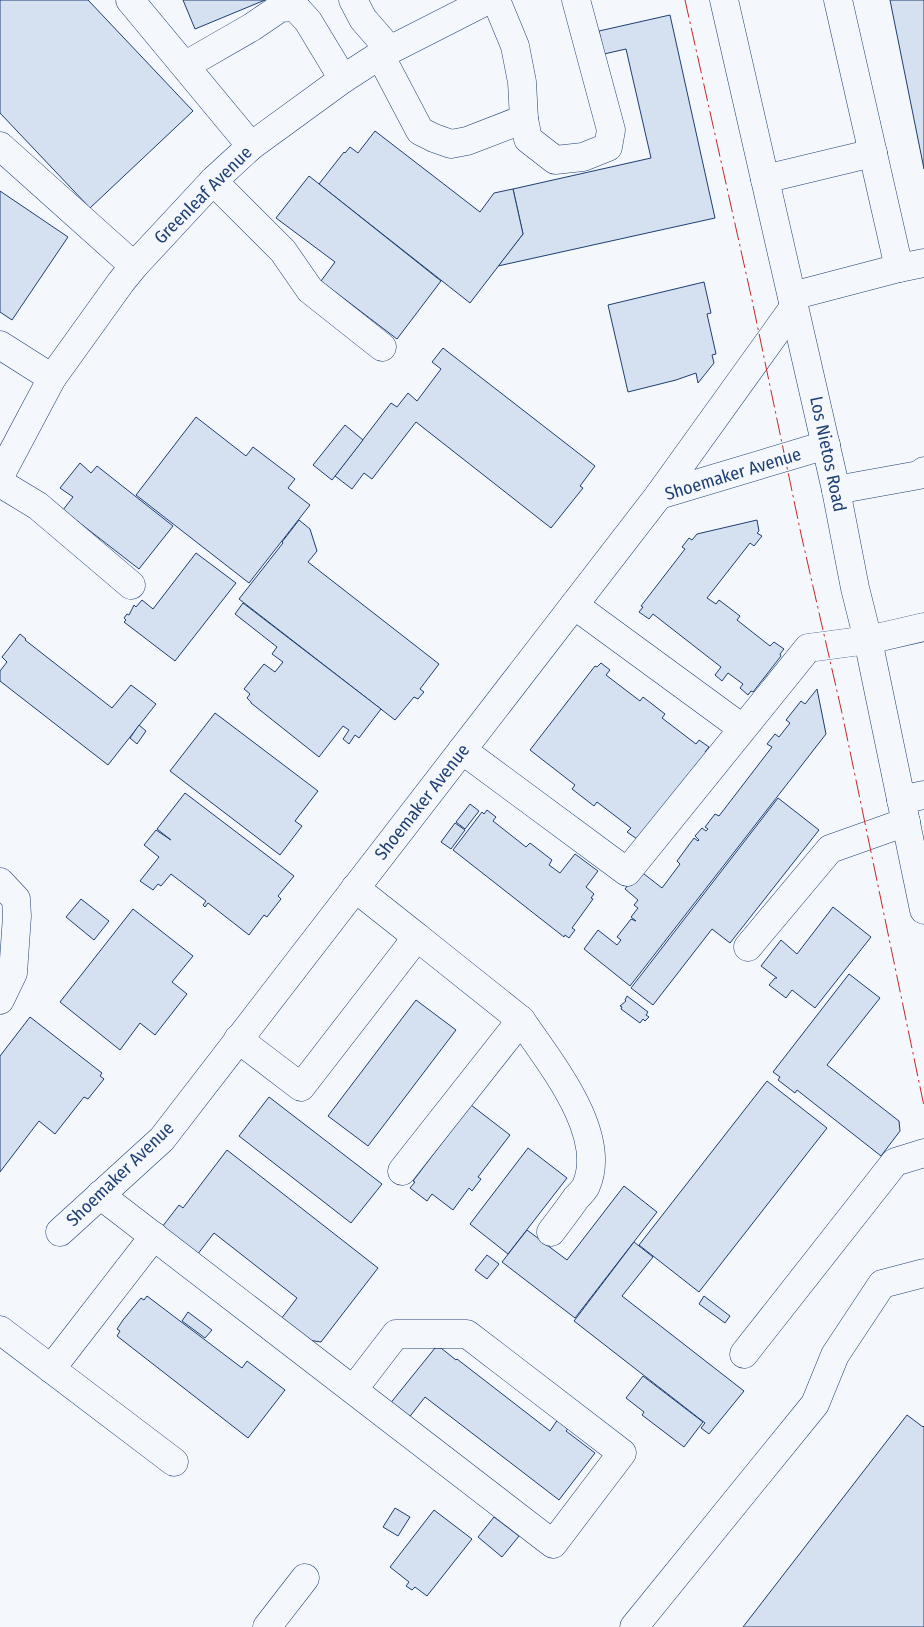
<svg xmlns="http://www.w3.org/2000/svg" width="924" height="1627" viewBox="0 0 924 1627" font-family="'Fira Sans Condensed',sans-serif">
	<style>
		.building { fill: #d5e0f0; stroke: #1d3f73 }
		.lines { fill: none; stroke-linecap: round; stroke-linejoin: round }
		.minor-casing { stroke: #1d3f73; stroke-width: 29 }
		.major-casing { stroke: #1d3f73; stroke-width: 29 }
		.minor { stroke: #f4f7fb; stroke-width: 28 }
		.major { stroke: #f4f7fb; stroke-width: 28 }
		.power { stroke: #c62828; stroke-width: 1; stroke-dasharray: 18 4 2.5 4; stroke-linecap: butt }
		.labels { text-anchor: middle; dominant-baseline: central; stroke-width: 4; stroke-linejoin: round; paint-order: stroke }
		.street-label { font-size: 18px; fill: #1d3f73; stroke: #f4f7fb }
	</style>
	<rect width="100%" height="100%" fill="#f4f7fb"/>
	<g class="building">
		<path d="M0 0H88L193 111 90 208 0 113Z"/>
		<path d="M183 0H265L195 29Z"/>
		<path d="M890 0H924V169Z"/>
		<path d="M670 15 715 218 498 266 523 234 513 189 651 158 626 49 604 54 599 31Z"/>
		<path d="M375 131 480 212 494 193 513 189 523 234 470 303 319 184 344 152 345 153 350 147 358 153Z"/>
		<path d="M309 176 441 281 397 339 321 281 335 262 276 218Z"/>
		<path d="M0 191 68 237 12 320 0 312Z"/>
		<path d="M704 282 711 313 707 314 716 354 712 355 714 363 698 383 696 373 676 380 628 392 608 305Z"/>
		<path d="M443 348 595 466 580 486 583 488 551 528 416 422 372 479 364 473 352 489 335 476 391 403 397 407 408 393 417 401 441 369 432 362Z"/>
		<path d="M196 417 246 456 253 447 295 479 288 488 310 505 249 583 136 495Z"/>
		<path d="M345 425 363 440 332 480 313 465Z"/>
		<path d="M80 463 91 473 97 466 173 526 139 569 63 510 73 497 60 488Z"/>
		<path d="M299 520 310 529 317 551 308 562 439 664 420 689 424 692 418 699 414 697 395 720 239 599 283 543 282 542Z"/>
		<path d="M757 520 759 531 757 533 762 536 754 546 750 543 707 598 716 604 719 600 740 616 737 620 770 646 774 642 784 649 780 654 781 656 753 692 751 691 748 695 740 688 743 684 728 673 722 681 715 675 721 667 653 614 649 619 639 612 643 607 641 606 685 549 682 547 689 538 692 540 697 534Z"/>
		<path d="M196 553 236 583 175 661 124 622 126 620 124 618 127 614 129 615 134 605 136 607 142 600 153 609Z"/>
		<path d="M243 603 381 709 359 738 355 735 349 744 343 739 349 730 343 726 319 757 251 703V702L247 698 250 694 244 689 264 664 275 672 283 662 272 654 277 647 235 614Z"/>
		<path d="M20 634 26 639 25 640 112 708 131 685 156 704 108 765 0 681V671L7 662 2 657Z"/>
		<path d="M601 663 610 670 606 675 640 701 643 697 665 714 662 718 696 744 699 740 709 747 705 752 707 753 637 839 627 832 631 828 597 802 594 806 572 789 575 785 530 750 595 666 597 667Z"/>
		<path d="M817 689 826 734 630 986 584 949 598 930 617 945 621 940 617 937 631 919 636 921 631 917 638 908 634 905 638 900 625 889 639 870 662 888 680 864 677 861 694 838 698 841 699 840 695 836 702 828 706 831 708 829 705 827 715 814 719 816 772 747 767 744 775 734 779 737 790 723 786 720 801 701 805 704Z"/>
		<path d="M215 713 318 791 295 821 302 826 280 855 170 771Z"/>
		<path d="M139 725 146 731 137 744 130 738Z"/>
		<path d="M185 793 294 876 278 896 281 899 267 917 264 915 249 935 208 903 205 907 203 905 206 901 171 874 161 886 158 884 153 890 140 881 159 857 144 845 156 830 171 840 157 829Z"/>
		<path d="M778 798 819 830 730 943 712 929 653 1005 631 988Z"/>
		<path d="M470 804 479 811 465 829 456 822Z"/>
		<path d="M487 810 496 817 493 821 526 847 530 843 552 860 549 865 560 873 575 854 598 871 586 887 594 894 591 898 593 899 572 928 575 930 569 938 565 935 564 937 453 850 482 812 484 814Z"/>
		<path d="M455 823 465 830 451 849 441 842Z"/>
		<path d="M81 899 109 921 94 940 66 917Z"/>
		<path d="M833 907 871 937 815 1008 792 990 786 998 769 985 775 978H777L761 966 781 940 797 954Z"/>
		<path d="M133 909 193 956 172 982 187 994 155 1035 140 1023 120 1050 60 1002Z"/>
		<path d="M849 974 880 998 827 1065 899 1121 900 1131 881 1156 797 1090 795 1093 778 1080 780 1077 773 1072Z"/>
		<path d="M627 996 648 1012 646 1015 649 1017 645 1021 643 1019 640 1023 621 1009 622 1007 620 1006 626 1001 625 1000Z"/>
		<path d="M416 1000 456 1030 368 1146 328 1116Z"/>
		<path d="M30 1017 102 1073 100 1076 104 1079 88 1099 84 1097 55 1134 39 1121 0 1172V1056Z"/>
		<path d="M767 1081 827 1128 699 1292 639 1245Z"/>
		<path d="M269 1097 382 1184 351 1223 239 1136Z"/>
		<path d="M471 1105 510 1135 478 1177 481 1179 472 1191 469 1188 453 1210 432 1194 427 1201 410 1188 415 1182 413 1181Z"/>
		<path d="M528 1148 567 1178 508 1254 470 1224Z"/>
		<path d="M227 1150 378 1268 321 1342 308 1340 281 1319 297 1298 214 1233 197 1255 162 1227 179 1205 183 1208Z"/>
		<path d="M624 1186 657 1212 575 1318 502 1262 527 1230 567 1260Z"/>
		<path d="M634 1242 653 1257 622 1296 744 1391 709 1434 701 1428 705 1423 574 1321Z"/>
		<path d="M487 1255 499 1264 487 1279 475 1270Z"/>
		<path d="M147 1296 242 1368 247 1361 285 1390 248 1438 117 1336 120 1331 117 1329 123 1320 141 1298 144 1300Z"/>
		<path d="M704 1296 730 1316 725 1323 699 1304Z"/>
		<path d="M188 1312 212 1330 205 1338 182 1321Z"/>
		<path d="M435 1348H441L456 1360 457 1359 550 1431 560 1416 571 1425 566 1431 595 1453 559 1500 425 1397 408 1419 389 1405Z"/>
		<path d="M643 1376 703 1422 684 1447 642 1415 644 1412 626 1398Z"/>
		<path d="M907 1415 923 1427 924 1426V1627H743Z"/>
		<path d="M395 1508 410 1517 398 1536 383 1527Z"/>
		<path d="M434 1510 472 1539 427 1596 415 1587 412 1590 406 1586 409 1582 390 1567Z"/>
		<path d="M494 1517 519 1536 502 1557 478 1537Z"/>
	</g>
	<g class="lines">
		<defs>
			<g id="minor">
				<path d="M130 0 251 146"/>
				<path d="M353 0 363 19 389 49"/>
				<path d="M496 0 515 46 522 82 524 119"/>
				<path d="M838 0 899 268 924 263"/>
				<path d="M380 55 420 131 434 138 451 144 467 141 524 119 528 139 555 160 583 157 608 147 611 130 576 0"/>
				<path d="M186 65 252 27 280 8 295 7 308 21 343 79"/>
				<path d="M0 146 134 266"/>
				<path d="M765 179 873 153"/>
				<path d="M213 181 283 251 310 290 382 347"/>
				<path d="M792 296 899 268"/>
				<path d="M0 345 52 378"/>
				<path d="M0 483 38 506 131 585"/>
				<path d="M836 490 919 475 924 471"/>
				<path d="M574 605 742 728"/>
				<path d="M462 750 627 872 808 648 868 640 924 627"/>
				<path d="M901 800 924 795"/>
				<path d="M0 882 16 899 17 916 13 973 0 1000"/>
				<path d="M748 947 830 849 906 822"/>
				<path d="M521 1020C549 1062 609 1133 586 1186 584 1190 579 1195 576 1198 568 1210 559 1221 551 1232"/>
				<path d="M238 1039 301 1087 417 937 355 888"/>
				<path d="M402 1171 521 1020 417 937"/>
				<path d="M100 1195 553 1544 622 1453 467 1334H396L353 1390"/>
				<path d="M60 1232 162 1139 659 495 826 445"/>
				<path d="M0 1330 174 1462"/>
				<path d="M744 1354 895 1162 924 1153"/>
				<path d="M51 1369 154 1236"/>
				<path d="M267 1627 305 1578"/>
				<path d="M634 1627 815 1404 835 1355 882 1284 924 1273"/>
			</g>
			<g id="major">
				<path d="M724 0 836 490 855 588 868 640 924 910"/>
				<path d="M0 476 52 378 121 282 134 266 213 181 251 146 343 79 380 55 488 0"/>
				<path d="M659 495 794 307"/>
			</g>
		</defs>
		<use href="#minor" class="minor-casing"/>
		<use href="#major" class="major-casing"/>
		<use href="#minor" class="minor"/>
		<use href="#major" class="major"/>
		<path class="power" d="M685 0 752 300 801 534 842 713 924 1106"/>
	</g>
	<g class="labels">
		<g class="street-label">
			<text transform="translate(203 195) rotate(-45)">Greenleaf Avenue</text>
			<text transform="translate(828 454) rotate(78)">Los Nietos Road</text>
			<text transform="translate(733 474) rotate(-17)">Shoemaker Avenue</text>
			<text transform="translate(422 802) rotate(-52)">Shoemaker Avenue</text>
			<text transform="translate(120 1174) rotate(-44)">Shoemaker Avenue</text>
		</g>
	</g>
</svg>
